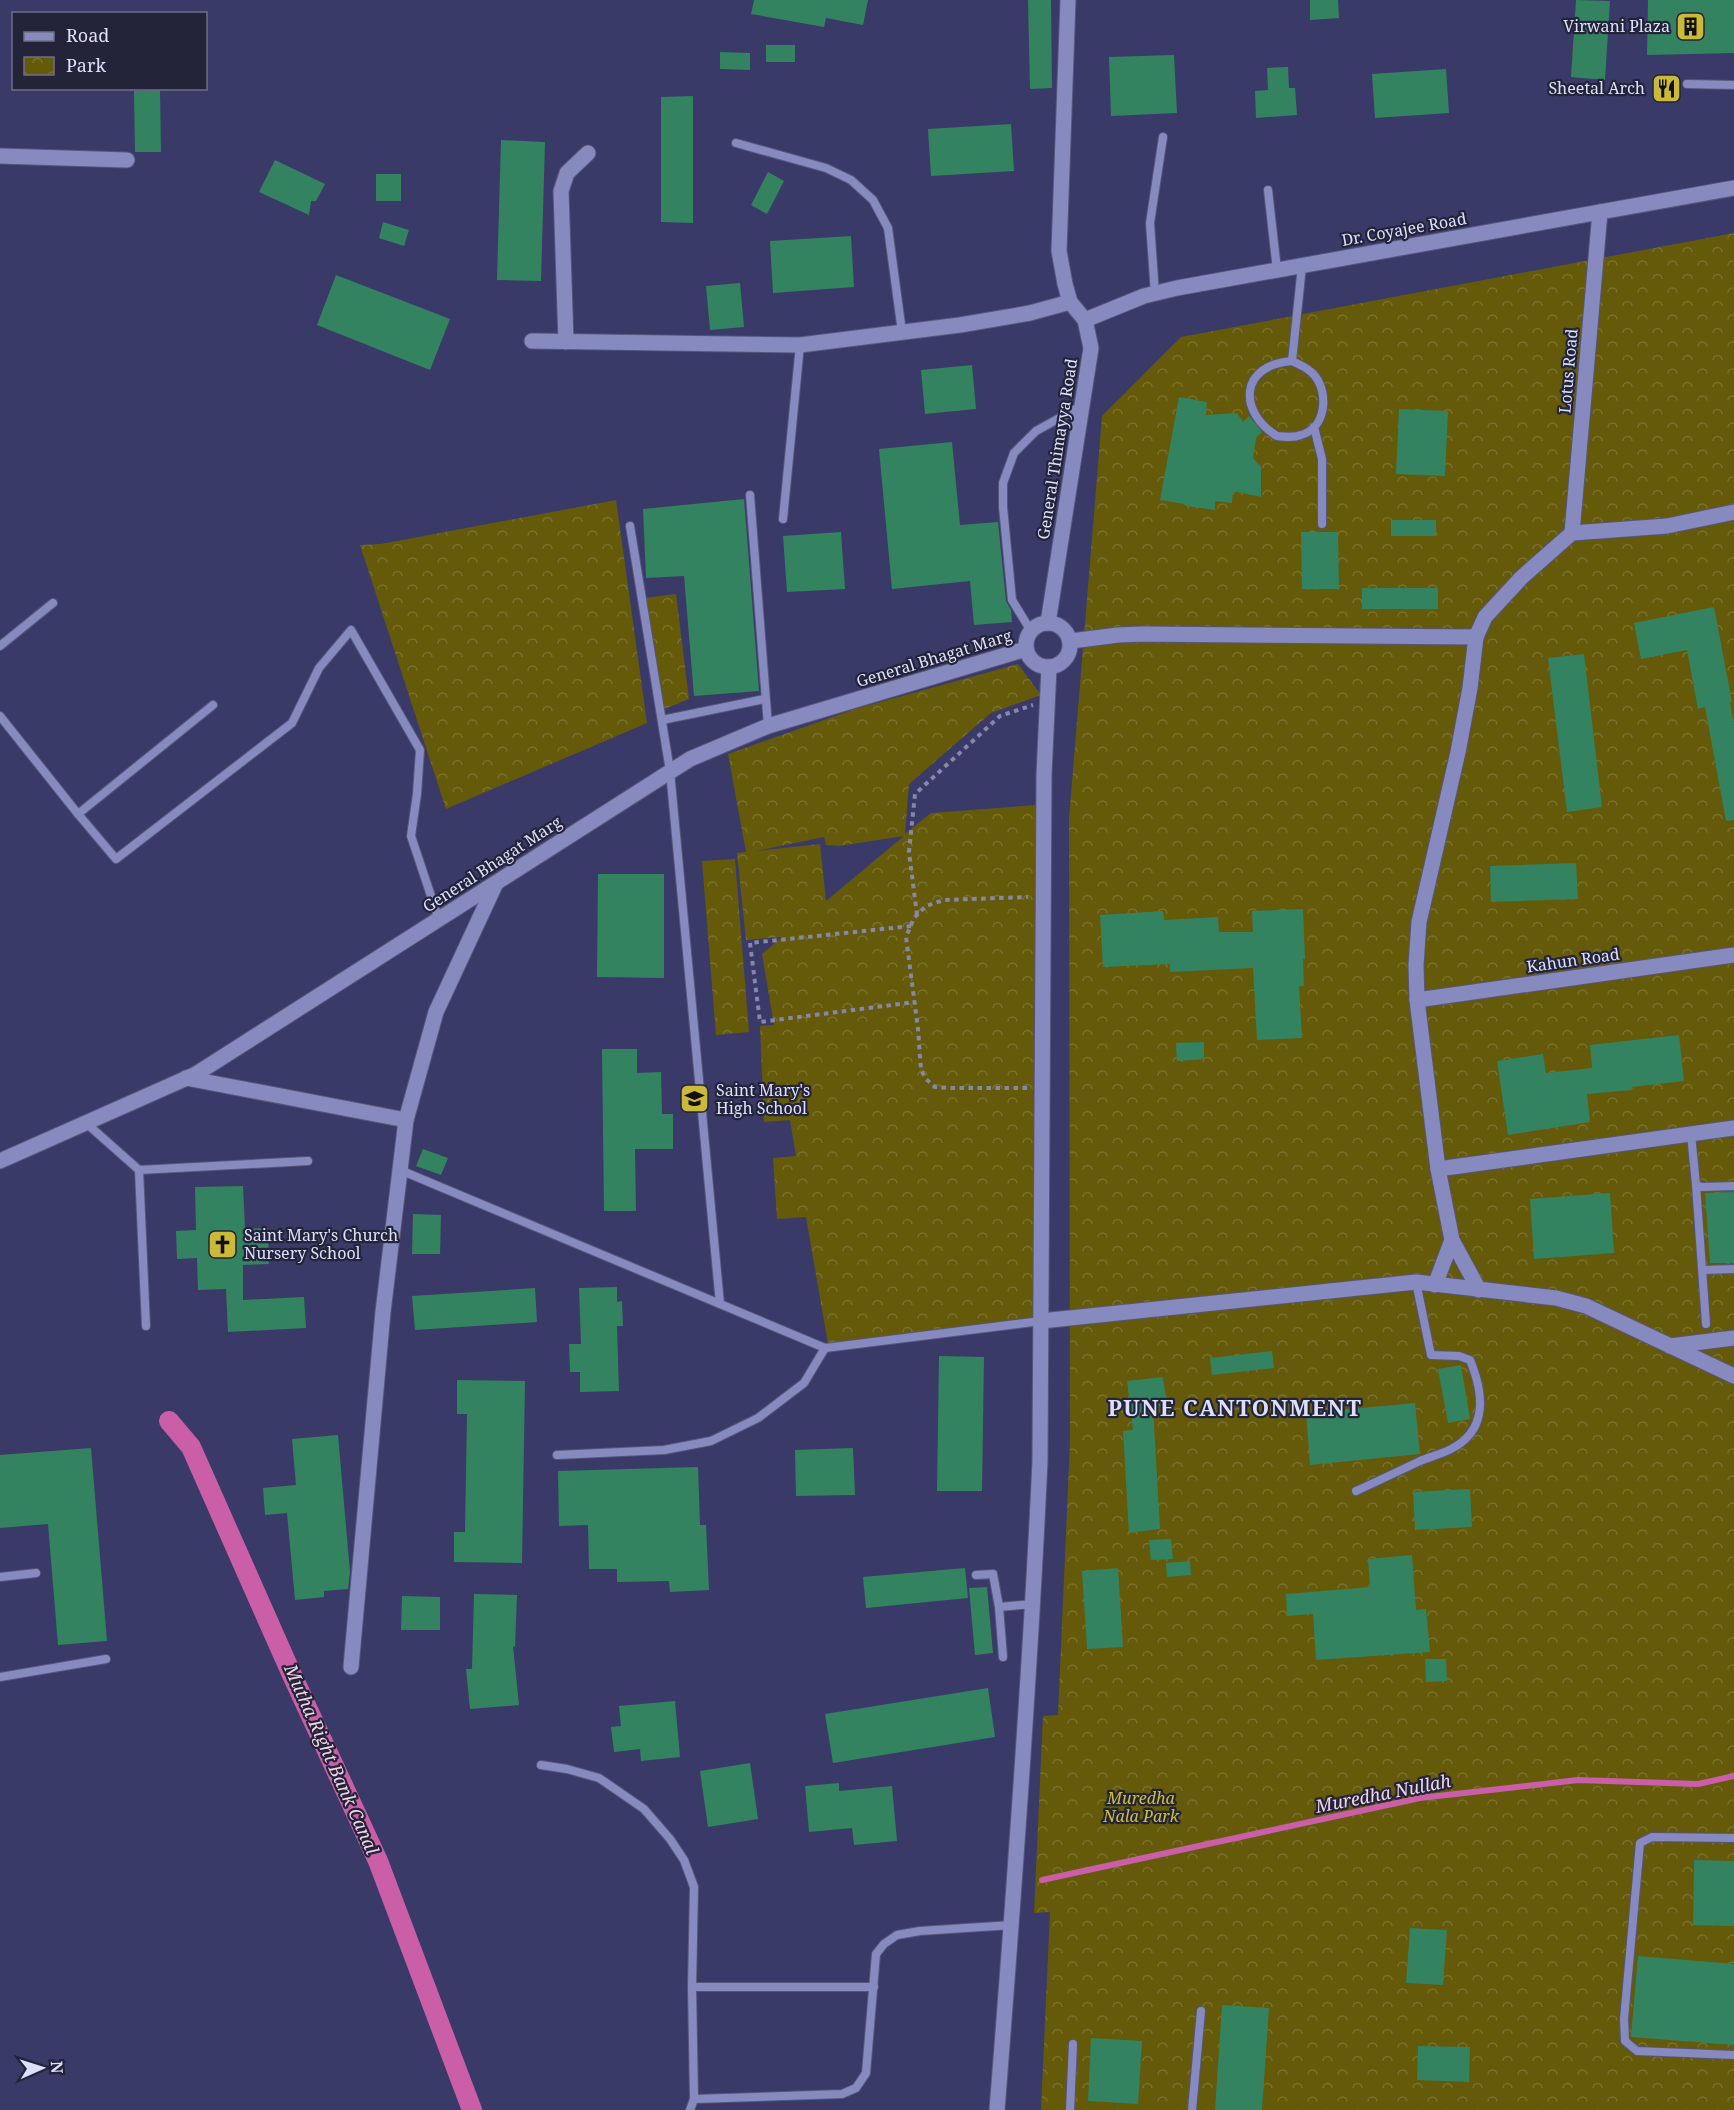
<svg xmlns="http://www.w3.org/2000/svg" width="1734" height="2110" viewBox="0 0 1734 2110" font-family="'Noto Serif',serif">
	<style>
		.park { fill: url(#park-crowns); fill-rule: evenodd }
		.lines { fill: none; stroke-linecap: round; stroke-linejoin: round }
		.stream { stroke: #ca5ea7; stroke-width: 6 }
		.canal { stroke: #ca5ea7; stroke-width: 20 }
		.building { fill: #338360 }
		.lane-casing { stroke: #56567d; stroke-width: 10 }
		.street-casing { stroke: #56567d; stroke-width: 17 }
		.secondary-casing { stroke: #56567d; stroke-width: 17 }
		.path { stroke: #8587ac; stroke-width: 4; stroke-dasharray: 4.5 4.5; stroke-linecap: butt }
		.lane { stroke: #878abe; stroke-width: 8 }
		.street { stroke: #878abe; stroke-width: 15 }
		.secondary { stroke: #878abe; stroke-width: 15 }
		.labels { text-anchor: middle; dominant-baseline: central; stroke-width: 4.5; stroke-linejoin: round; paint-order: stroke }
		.poi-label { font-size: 16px; fill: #dde0fc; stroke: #232439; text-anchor: end }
		.street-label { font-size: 16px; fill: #dde0fc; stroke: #232439 }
		.park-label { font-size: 16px; font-style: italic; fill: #d3c032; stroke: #232439 }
		.water-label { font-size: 18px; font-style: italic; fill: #f1d4e5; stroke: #232439 }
		.district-label { font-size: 22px; font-weight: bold; letter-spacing: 1.5px; fill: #dde0fc; stroke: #232439 }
	</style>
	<defs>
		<pattern id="park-crowns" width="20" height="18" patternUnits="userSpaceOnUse" patternTransform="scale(1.5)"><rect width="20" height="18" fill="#645a0a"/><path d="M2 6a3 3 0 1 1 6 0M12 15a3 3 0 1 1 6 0" fill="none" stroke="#7a712f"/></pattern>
	</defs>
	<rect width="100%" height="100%" fill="#3a3a68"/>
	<g class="park">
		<path d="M1734 233V2110H1041L1050 1912 1034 1913 1043 1716 1058 1715 1070 1442 1069 819 1102 416 1181 337Z"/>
		<path d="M616 500 647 723 446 809 360 545 381 544Z"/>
		<path d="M676 594 689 699 662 710 644 598Z"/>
		<path d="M1018 664 1041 695 991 713 909 784 905 834 931 813 1037 805V1319L828 1344 806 1217 777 1219 773 1158 796 1156 790 1120 764 1122 760 1026 774 1025 762 954 782 937 746 940 737 853 746 852 728 754 855 709ZM904 836 826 901 820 844 756 851 824 837 826 845 839 846Z"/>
		<path d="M735 859 749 1032 716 1035 702 861Z"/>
	</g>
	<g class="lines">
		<path class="stream" d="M1042 1880 1420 1798 1578 1780 1698 1784 1734 1776"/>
		<path class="canal" d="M169 1421 191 1447 292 1675 378 1861 472 2110"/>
	</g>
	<g class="building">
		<path d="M754 0H868L863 25 826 18 824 27 751 14Z"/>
		<path d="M1028 0H1051L1052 88 1030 89Z"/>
		<path d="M1310 0H1338L1339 18 1310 20Z"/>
		<path d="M1576 0 1610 1 1605 80 1571 77Z"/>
		<path d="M1648 0H1734V53L1647 55Z"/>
		<rect x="766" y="45" width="29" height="17"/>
		<path d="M720 52 750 53V70L720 69Z"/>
		<path d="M1174 55 1177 113 1111 116 1109 57Z"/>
		<path d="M1288 67 1289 88H1295L1297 115 1256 118 1255 91 1268 90 1267 68Z"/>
		<path d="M1446 69 1449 113 1375 118 1372 74Z"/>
		<path d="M160 90 161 152H135L134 91Z"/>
		<path d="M693 96V223L661 222V97Z"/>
		<path d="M1011 124 1014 171 931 176 928 129Z"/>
		<path d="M501 140 545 142 541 281 497 280Z"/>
		<path d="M275 160 325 184 316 201H311L309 215 259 192Z"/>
		<path d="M768 172 784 181 767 214 751 205Z"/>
		<rect x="376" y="174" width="25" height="27"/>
		<path d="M383 222 409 230 404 246 379 238Z"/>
		<path d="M851 236 854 287 773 293 770 241Z"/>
		<path d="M336 275 450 319 430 370 317 325Z"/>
		<path d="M740 283 744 327 710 330 706 286Z"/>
		<path d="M972 365 976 409 925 414 921 370Z"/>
		<path d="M1179 397 1207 402 1206 415 1237 413 1243 422 1249 416 1262 432 1256 438 1253 458 1261 467V497L1233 491 1232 503 1215 501V510L1186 506 1184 504 1160 500Z"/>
		<path d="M1399 409 1448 411 1445 476 1396 474Z"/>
		<path d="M952 442 960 525 998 522 1006 601 1011 610 1012 622 974 625 970 581 892 589 879 449Z"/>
		<path d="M744 499 759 691 694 696 684 576 646 578 643 509Z"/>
		<rect x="1391" y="520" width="45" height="16"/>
		<path d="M841 532 845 589 787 592 783 536Z"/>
		<path d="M1301 532H1338L1339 589H1302Z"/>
		<rect x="1362" y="588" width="76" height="21"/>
		<path d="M1714 607 1732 702H1730L1734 725V820L1726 821 1705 707 1698 709 1687 650 1641 659 1634 623Z"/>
		<path d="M1584 654 1602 807 1567 812 1548 658Z"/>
		<path d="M1576 863 1578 899 1491 902 1490 866Z"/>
		<path d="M598 874H664V978L597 977Z"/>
		<path d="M1303 909 1305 959H1303L1304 986H1299L1302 1038 1257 1040 1253 968 1170 972V964L1103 967 1100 915 1163 911 1164 920 1218 917 1219 932H1253L1252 911Z"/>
		<path d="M1679 1035 1684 1081 1632 1087V1090L1587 1094 1590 1122 1508 1135 1497 1061 1543 1054 1546 1073 1592 1068 1590 1045Z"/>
		<path d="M1204 1042V1059L1177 1061 1176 1043Z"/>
		<path d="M602 1049H637V1073L661 1072 662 1114H673V1149H635L636 1211H604Z"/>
		<path d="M423 1149 448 1158 441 1175 416 1166Z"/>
		<path d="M243 1186 245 1229 268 1228 269 1264 243 1265V1300L304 1297 306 1328 228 1332 226 1289 198 1290 197 1258 177 1259 176 1231 196 1230 195 1187Z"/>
		<path d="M1734 1192V1263H1710L1705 1193Z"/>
		<path d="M1610 1193 1614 1253 1534 1259 1530 1199Z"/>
		<path d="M413 1214 441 1215 440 1254H412Z"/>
		<path d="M617 1287V1302L622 1301 623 1326H617L619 1391 580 1392V1372H570L569 1344H581L579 1288Z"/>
		<path d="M535 1288 537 1322 415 1330 412 1296Z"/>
		<path d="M1272 1351 1274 1368 1212 1375 1210 1358Z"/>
		<path d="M939 1356 984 1357 982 1491H937Z"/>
		<path d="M1461 1365 1470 1419 1448 1423 1438 1369Z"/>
		<path d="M1163 1377 1167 1405 1153 1407 1160 1529 1129 1533 1123 1431 1133 1430 1127 1381Z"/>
		<path d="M457 1380 525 1381 522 1563 454 1562V1532H465L467 1414H457Z"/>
		<path d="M1415 1403 1420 1454 1310 1465 1306 1413Z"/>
		<path d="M338 1435 350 1572 348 1589 324 1591V1597L295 1600 287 1513 265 1515 263 1488 296 1485 292 1439Z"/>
		<path d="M91 1448 107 1641 58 1645 48 1524 0 1528V1455Z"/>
		<path d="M853 1448 855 1495 796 1496 795 1450Z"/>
		<path d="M698 1467 700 1525H706L709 1590 670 1592 669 1581 617 1582V1569H589L588 1525 559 1526 558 1471Z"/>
		<path d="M1470 1489 1472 1527 1415 1530 1413 1492Z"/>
		<path d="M1171 1539 1173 1559 1151 1560 1149 1540Z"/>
		<path d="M1412 1555 1416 1610 1426 1609 1430 1652 1316 1660 1313 1614 1287 1616 1286 1594 1370 1587 1368 1559Z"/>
		<path d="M1190 1561 1191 1575 1167 1577 1166 1563Z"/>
		<path d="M965 1568 968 1598 866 1608 863 1577Z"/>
		<path d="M1118 1568 1123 1647 1087 1649 1082 1571Z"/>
		<path d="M987 1587 993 1653 975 1655 969 1588Z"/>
		<path d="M474 1594 517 1595 515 1647 513 1646 519 1705 470 1709 466 1669H472Z"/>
		<path d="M402 1596 440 1597V1630H401Z"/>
		<path d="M1425 1659H1446L1447 1681 1426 1682Z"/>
		<path d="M988 1688 995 1737 833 1763 825 1714Z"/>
		<path d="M675 1701 680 1757 641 1761 640 1749 614 1752 611 1727 621 1726 619 1706Z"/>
		<path d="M750 1763 758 1819 708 1827 700 1771Z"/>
		<path d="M839 1783V1791L892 1786 897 1841 854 1845 852 1828 809 1832 805 1786Z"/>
		<path d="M1694 1860 1734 1861V1926L1693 1925Z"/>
		<path d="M1410 1928 1447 1930 1443 1985 1406 1983Z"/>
		<path d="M1638 1956 1734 1964V2045L1631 2037Z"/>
		<path d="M1222 2005 1269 2008 1262 2110H1215Z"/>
		<path d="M1091 2038 1142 2041 1138 2104 1088 2101Z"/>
		<path d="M1418 2046 1470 2047 1469 2082 1417 2080Z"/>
	</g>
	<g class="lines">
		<defs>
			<g id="lane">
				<path d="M1687 84 1734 85"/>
				<path d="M736 143 826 168 851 180 873 200 888 228 902 332"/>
				<path d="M1268 190 1277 270"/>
				<path d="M1155 294 1150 223 1163 137"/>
				<path d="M1292 361C1300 365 1309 368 1315 376 1329 394 1326 428 1301 435 1293 438 1285 437 1277 436 1238 412 1239 365 1292 361Z"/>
				<path d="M1292 361 1302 266"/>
				<path d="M1314 427 1322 459V524"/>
				<path d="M750 495 768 726"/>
				<path d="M783 519 800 345"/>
				<path d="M630 526 670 771 720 1304"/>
				<path d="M1031 631 1012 600 1003 507V483L1014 453 1036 431 1083 405"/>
				<path d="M0 646 53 603"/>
				<path d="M0 716 78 814 116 859 292 723 319 668 351 630 420 750 417 794 411 836 439 920"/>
				<path d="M662 720 765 699"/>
				<path d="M78 814 213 705"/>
				<path d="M86 1123 139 1170 308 1161"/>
				<path d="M1691 1134 1696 1185 1702 1187 1734 1186"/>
				<path d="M139 1170 146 1326"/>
				<path d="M400 1170 825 1348 1041 1321"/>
				<path d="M1696 1185 1706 1324"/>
				<path d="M1703 1270 1734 1269"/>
				<path d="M557 1455 664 1450 711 1441 758 1418 804 1383 825 1348"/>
				<path d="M1356 1491C1378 1481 1399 1471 1420 1461 1430 1457 1441 1454 1451 1449 1488 1430 1484 1394 1470 1360L1459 1356 1431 1355 1416 1282"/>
				<path d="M976 1575 993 1574 999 1607 1003 1657"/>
				<path d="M0 1577 36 1573"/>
				<path d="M999 1607 1033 1604"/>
				<path d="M0 1677 106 1659"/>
				<path d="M541 1765 567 1769 599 1778 644 1809 670 1839 684 1860 694 1887 692 1987 694 2099 690 2110"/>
				<path d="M1734 1838 1652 1837 1640 1843 1624 2019 1625 2041 1637 2051 1734 2055"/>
				<path d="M692 1987H874"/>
				<path d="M694 2099 842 2094 856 2088 866 2073 876 1954 884 1944 897 1935 920 1931 1012 1925"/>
				<path d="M1070 2110 1073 2044"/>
				<path d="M1192 2110 1201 2011"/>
			</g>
			<g id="street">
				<path d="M0 156 127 160"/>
				<path d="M1085 320 1144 296 1177 288 1734 188"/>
				<path d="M532 341 800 345 960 325 1030 313 1070 302"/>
				<path d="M566 342 561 191 567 173 588 153"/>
				<path d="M1572 533 1600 212"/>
				<path d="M1476 637 1485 617 1521 578 1572 533 1667 526 1734 512"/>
				<path d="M1417 1000 1438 1169 1452 1240 1479 1290"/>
				<path d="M186 1078 406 1120"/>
				<path d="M1438 1169 1734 1128"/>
				<path d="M1435 1285 1452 1240"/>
				<path d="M1041 1321 1416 1282 1556 1298 1586 1306 1734 1376"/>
				<path d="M1670 1346 1734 1338"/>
				<path d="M351 1667 383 1312 406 1120 436 1012 496 883"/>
				<path d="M997 2110C1014 1894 1030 1677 1040 1461L1044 775 1049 667"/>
			</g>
			<g id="secondary">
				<circle cx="1048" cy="645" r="22"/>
				<path d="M1048 623 1091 348 1085 320 1070 302 1065 284 1059 251 1068 0"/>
				<path d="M1071 641 1118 635 1142 634 1476 637 1470 688 1458 752 1419 922 1416 965 1417 1000 1734 955"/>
				<path d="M0 1161 196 1074 690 759 768 726 1026 649"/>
			</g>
		</defs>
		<use href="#lane" class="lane-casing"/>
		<use href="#street" class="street-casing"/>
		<use href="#secondary" class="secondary-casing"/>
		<g class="path">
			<path d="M917 915 909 852 915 794 1000 716 1033 705"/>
			<path d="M911 926 750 943 760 1022 915 1002"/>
			<path d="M1027 1088H951L935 1087 926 1079 921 1070 918 1029 906 937 914 918 926 906 944 900 1028 897"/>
		</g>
		<use href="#lane" class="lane"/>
		<use href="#street" class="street"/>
		<use href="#secondary" class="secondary"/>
	</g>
	<defs>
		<symbol id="building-square" viewBox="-11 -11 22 22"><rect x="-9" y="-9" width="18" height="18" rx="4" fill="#cbba39" stroke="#232439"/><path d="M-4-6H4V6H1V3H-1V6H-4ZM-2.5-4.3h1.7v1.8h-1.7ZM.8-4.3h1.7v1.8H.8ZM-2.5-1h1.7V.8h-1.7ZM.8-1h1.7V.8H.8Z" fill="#111"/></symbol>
		<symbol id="restaurant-square" viewBox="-11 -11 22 22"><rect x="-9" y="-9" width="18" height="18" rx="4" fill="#cbba39" stroke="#232439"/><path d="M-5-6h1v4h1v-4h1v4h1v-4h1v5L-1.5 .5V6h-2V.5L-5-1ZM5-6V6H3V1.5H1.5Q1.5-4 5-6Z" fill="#111"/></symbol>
		<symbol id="school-square" viewBox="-11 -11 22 22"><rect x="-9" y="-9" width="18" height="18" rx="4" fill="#cbba39" stroke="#232439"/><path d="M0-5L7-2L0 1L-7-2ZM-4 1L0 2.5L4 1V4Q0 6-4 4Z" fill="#111"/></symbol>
		<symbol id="church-square" viewBox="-11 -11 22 22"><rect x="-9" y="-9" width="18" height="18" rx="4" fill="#cbba39" stroke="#232439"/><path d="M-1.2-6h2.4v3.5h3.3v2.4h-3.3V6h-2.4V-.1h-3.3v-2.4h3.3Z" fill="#111"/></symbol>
	</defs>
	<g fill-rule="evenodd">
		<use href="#building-square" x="1674" y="10" width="33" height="33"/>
		<use href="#restaurant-square" x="1650" y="72" width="33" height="33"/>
		<use href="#school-square" x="678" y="1082" width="33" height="33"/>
		<use href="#church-square" x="206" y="1228" width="33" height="33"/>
	</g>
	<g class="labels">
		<g class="poi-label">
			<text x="1670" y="26">Virwani Plaza</text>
			<text x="1645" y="88">Sheetal Arch</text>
			<text x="716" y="1090" text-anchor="start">Saint Mary's<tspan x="716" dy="18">High School</tspan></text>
			<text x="244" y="1235" text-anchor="start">Saint Mary's Church<tspan x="244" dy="18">Nursery School</tspan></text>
		</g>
		<g class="street-label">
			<text transform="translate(1404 229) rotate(-10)">Dr. Coyajee Road</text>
			<text transform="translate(1568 371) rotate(-85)">Lotus Road</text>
			<text transform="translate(1057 449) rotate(-81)">General Thimayya Road</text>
			<text transform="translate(934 658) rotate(-17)">General Bhagat Marg</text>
			<text transform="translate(492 864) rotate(-33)">General Bhagat Marg</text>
			<text transform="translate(1573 960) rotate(-8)">Kahun Road</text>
		</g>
		<g class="park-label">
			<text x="1141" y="1798">Muredha<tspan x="1141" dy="18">Nala Park</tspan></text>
		</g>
		<g class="water-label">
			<text transform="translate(332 1759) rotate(66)">Mutha Right Bank Canal</text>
			<text transform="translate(1383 1793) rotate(-11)">Muredha Nullah</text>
		</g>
		<g class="district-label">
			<text x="1235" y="1407">PUNE CANTONMENT</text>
		</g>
	</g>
	<rect x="12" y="12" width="195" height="78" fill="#232439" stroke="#6d6f87" stroke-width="1.5"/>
	<rect x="24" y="32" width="30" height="9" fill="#878abe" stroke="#6d6f87" stroke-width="1.5"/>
	<text x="66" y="42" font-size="18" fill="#dde0fc">Road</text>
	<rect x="24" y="57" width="30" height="18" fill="url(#park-crowns)" stroke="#6d6f87" stroke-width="1.5"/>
	<text x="66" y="72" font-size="18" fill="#dde0fc">Park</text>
	<g transform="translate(42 2068) rotate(87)" stroke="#232439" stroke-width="4.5" paint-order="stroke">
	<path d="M0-4.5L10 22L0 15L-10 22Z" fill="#dde0fc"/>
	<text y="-9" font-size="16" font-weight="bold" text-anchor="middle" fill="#dde0fc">N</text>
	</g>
</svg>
